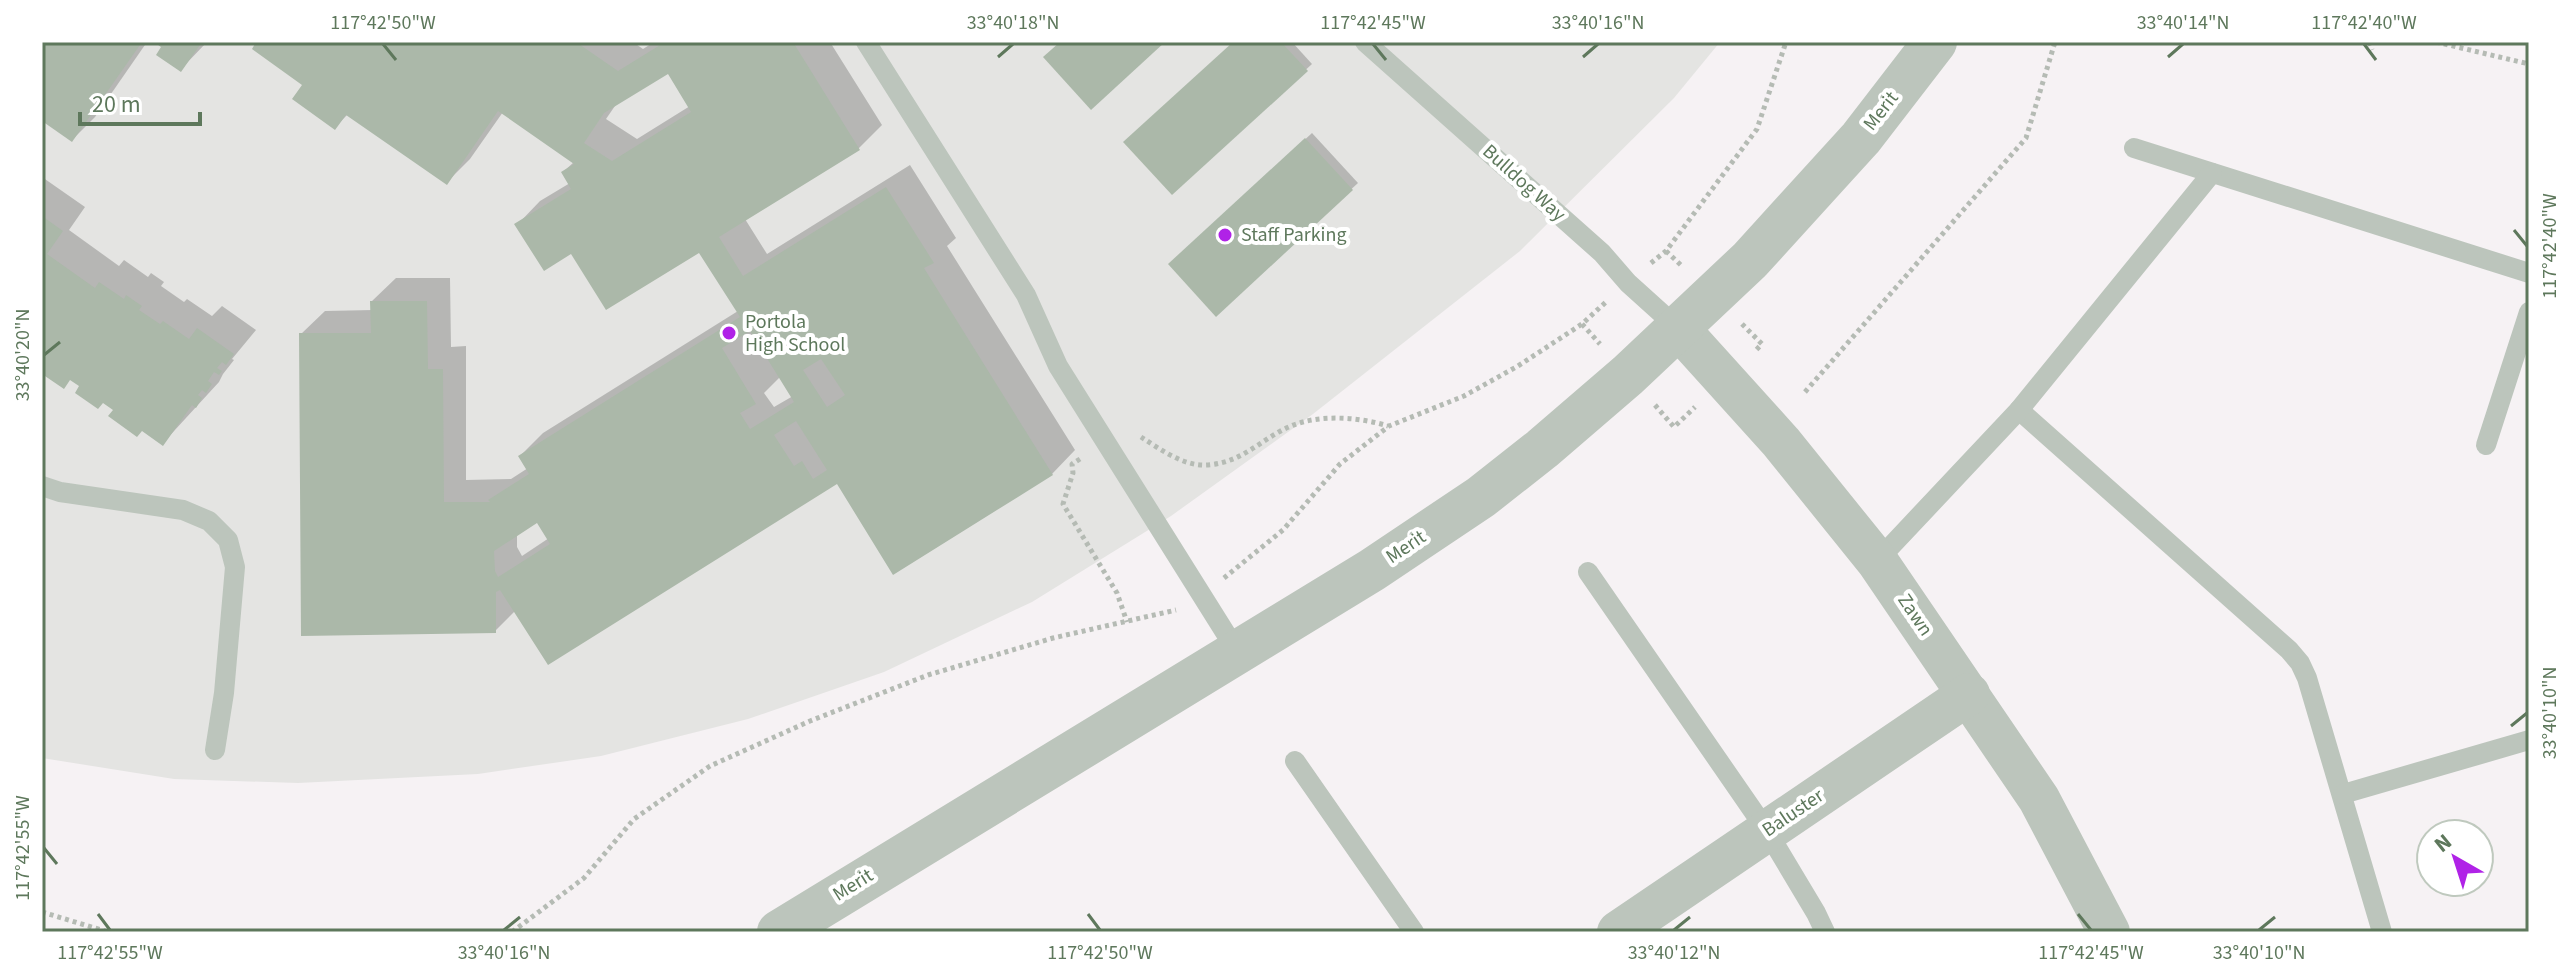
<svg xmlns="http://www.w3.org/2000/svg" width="2571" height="974" viewBox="0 0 2571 974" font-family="'Source Sans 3',sans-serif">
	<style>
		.built { fill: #e4e4e2 }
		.shadow { fill: #0003; fill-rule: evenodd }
		.building { fill: #abb8a9; fill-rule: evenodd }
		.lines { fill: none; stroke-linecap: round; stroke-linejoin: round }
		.path { stroke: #b5bbb4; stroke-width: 5; stroke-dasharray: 4 4; stroke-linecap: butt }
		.service { stroke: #bcc5bc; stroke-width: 20 }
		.minor { stroke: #bcc5bc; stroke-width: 42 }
		.tertiary { stroke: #bcc5bc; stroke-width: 44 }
		.ticks { fill: none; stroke: #5e785c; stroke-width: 3 }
		.poi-dot { fill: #b022e7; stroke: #fff; stroke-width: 3 }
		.labels { text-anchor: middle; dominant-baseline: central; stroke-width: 8; stroke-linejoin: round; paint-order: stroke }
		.street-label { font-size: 20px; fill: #5e785c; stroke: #fff }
		.poi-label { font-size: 20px; fill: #5e785c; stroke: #fff; text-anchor: start }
		.neatline { fill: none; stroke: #5e785c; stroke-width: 3 }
		.ticks-label { font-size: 20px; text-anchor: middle; fill: #5e785c }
	</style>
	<rect width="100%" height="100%" fill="#f6f2f4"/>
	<path class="built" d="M42 42H1720L1674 98 1520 251 1313 414 1171 516 1032 602 884 672 748 719 601 756 478 774 298 783 174 779 42 758Z"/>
	<g class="shadow">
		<path d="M42 42H147L95 117 72 140 42 119Z"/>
		<path d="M157 42H207L181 69 164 47Z"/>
		<path d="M259 42H633L643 49 654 42H830L882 125 858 149 745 219 767 254 910 165 956 238 947 246 1075 450 1052 474 837 482 516 610 495 631 301 334 325 311 373 310 372 301 396 278H450L451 347 466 346V480L511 479 528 468 520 456 543 433 738 311 700 250 572 251 517 225 540 201 570 183 563 172 574 162 503 112 470 159 446 183 348 114 335 127 305 84ZM668 71 690 106 637 139 606 119 617 103ZM781 376 793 396 774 407 764 393ZM538 520 549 538 522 556 517 547V534Z"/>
		<path d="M1235 42H1292L1312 64 1172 193Z"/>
		<path d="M1312 133 1358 183 1216 314 1171 264Z"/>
		<path d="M42 177 85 207 69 230 119 266 124 260 148 277 151 273 164 282 161 286 184 302 187 299 212 316 222 306 256 330 232 359 234 360 223 374 219 382 163 443 71 378 42 371Z"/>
	</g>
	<g class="building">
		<path d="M42 42H142L72 142 42 121Z"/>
		<path d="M154 42H202L181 72 156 55 161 47Z"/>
		<path d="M256 42H576L618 71 665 42H793L860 150 719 237 743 276 886 187 934 263 924 268 1053 475 893 575 837 484 548 665 500 590 496 592V633L301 636 299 333H371L370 301H427L428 369H443L444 502H490L488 500 529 474 518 456 740 317 699 253 606 310 571 254 544 271 514 224 571 189 561 172 574 164 498 111 447 185 346 115 335 130 292 99 302 85 252 49ZM668 74 691 112 612 161 584 143 604 113ZM750 331 794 402 750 429 740 413 756 404 722 348ZM821 359 845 395 827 407 803 370ZM796 421 827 470 813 479 802 461 794 466 774 435ZM537 523 550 544 498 577 495 571 494 551Z"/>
		<path d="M1060 42H1165L1091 110 1043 57Z"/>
		<path d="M1233 42H1281L1308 71 1172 195 1123 142Z"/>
		<path d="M1305 138 1353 190 1216 317 1168 264Z"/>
		<path d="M42 216 63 231 47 254 95 288 99 282 124 299 126 295 142 306 139 310 160 324 163 321 189 339 197 328 234 354 226 365 222 362 217 368 222 371 219 375 214 372 208 381 212 384 206 393 202 390 198 395 202 398 196 408 192 405 163 446 142 431 137 437 108 416 113 410 103 403 98 409 75 393 79 386 70 380 64 389 42 374Z"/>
	</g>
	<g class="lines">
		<g class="path">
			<path d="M2369 42 2372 50"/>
			<path d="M2436 42 2529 64"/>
			<path d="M1666 251 1683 267"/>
			<path d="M1651 263 1666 251 1757 129 1786 42"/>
			<path d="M1582 324 1600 344"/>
			<path d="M1742 324 1762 344 1755 351"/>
			<path d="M1805 392 2026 138 2055 42"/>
			<path d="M1655 405 1674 427 1695 407"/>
			<path d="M1141 437C1160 449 1184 467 1208 465 1244 462 1262 438 1291 426 1319 414 1360 417 1388 426"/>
			<path d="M1080 459 1072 464 1073 473 1063 504 1117 593 1127 622"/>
			<path d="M1224 578 1283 530 1340 464 1389 426 1464 396 1518 366 1582 324 1607 301"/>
			<path d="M42 912 108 932"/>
			<path d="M512 932 584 878 634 819 710 766 810 721 928 675 1053 638 1176 610"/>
		</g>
		<g class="service">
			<path d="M866 42 1026 295 1058 366 1238 653"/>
			<path d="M1365 42 1602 253 1628 283 1679 329"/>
			<path d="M2134 148 2529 273"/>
			<path d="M2019 410 2289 650 2300 663 2307 678 2382 932"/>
			<path d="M2486 445 2529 312"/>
			<path d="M42 486 60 492 183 510 209 521 228 540 235 567 224 693 215 750"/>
			<path d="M1877 561 2019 410 2212 173"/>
			<path d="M1588 572 1767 831 1816 913 1825 932"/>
			<path d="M1295 761 1414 932"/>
			<path d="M2343 794 2529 740"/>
		</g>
		<g class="minor">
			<path d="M1679 329 1781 442 1877 561 2039 799 2109 932"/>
			<path d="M1618 932 1969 694"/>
		</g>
		<path class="tertiary" d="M779 932 1372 570 1481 497 1542 449 1628 375 1750 260 1861 138 1935 42"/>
	</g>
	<path class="ticks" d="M383 44 396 60M1373 44 1386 60M2364 44 2376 60M998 57 1013 44M1583 57 1598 44M2168 57 2183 44M2514 230 2527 246M44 355 60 342M2511 726 2527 713M44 848 57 864M98 914 110 930M1088 914 1100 930M2078 914 2091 930M504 930 520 917M1674 930 1690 917M2259 930 2275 917"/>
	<g class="poi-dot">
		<circle cx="1225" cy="235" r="8"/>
		<circle cx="729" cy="333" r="8"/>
	</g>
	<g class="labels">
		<g class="street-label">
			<text transform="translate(1881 111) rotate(-52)">Merit</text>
			<text transform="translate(1524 183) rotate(42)">Bulldog Way</text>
			<text transform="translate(1406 547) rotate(-34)">Merit</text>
			<text transform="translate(1915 615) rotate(56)">Zawn</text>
			<text transform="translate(1793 813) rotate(-34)">Baluster</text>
			<text transform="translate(853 885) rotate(-32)">Merit</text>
		</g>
		<g class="poi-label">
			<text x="1241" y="235">Staff Parking</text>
			<text x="745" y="322">Portola<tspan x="745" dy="23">High School</tspan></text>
		</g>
	</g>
	<rect width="2571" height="974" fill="none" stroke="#ffffff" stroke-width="88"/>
	<g transform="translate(2455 858) rotate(321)"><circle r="38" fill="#ffffff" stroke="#bfc9be" stroke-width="2"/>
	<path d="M0-6L14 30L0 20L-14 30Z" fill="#b022e7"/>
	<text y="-12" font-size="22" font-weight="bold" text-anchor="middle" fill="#5e785c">N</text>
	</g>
	<path d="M80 112v12h120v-12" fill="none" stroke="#5e785c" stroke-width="4"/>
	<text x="92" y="112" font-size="24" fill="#5e785c" stroke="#ffffff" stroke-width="6" paint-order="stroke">20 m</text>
	<rect x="44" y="44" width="2483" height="886" class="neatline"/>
	<g class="ticks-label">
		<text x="383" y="29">117°42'50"W</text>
		<text x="1013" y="29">33°40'18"N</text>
		<text x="1373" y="29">117°42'45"W</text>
		<text x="1598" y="29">33°40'16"N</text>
		<text x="2183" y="29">33°40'14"N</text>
		<text x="2364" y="29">117°42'40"W</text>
		<text transform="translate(2549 246) rotate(-90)" y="7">117°42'40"W</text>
		<text transform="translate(22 355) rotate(-90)" y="7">33°40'20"N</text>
		<text transform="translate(2549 713) rotate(-90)" y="7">33°40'10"N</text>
		<text transform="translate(22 848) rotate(-90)" y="7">117°42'55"W</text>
		<text x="110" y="959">117°42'55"W</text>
		<text x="504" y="959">33°40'16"N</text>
		<text x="1100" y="959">117°42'50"W</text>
		<text x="1674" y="959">33°40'12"N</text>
		<text x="2091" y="959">117°42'45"W</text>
		<text x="2259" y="959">33°40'10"N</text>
	</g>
</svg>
